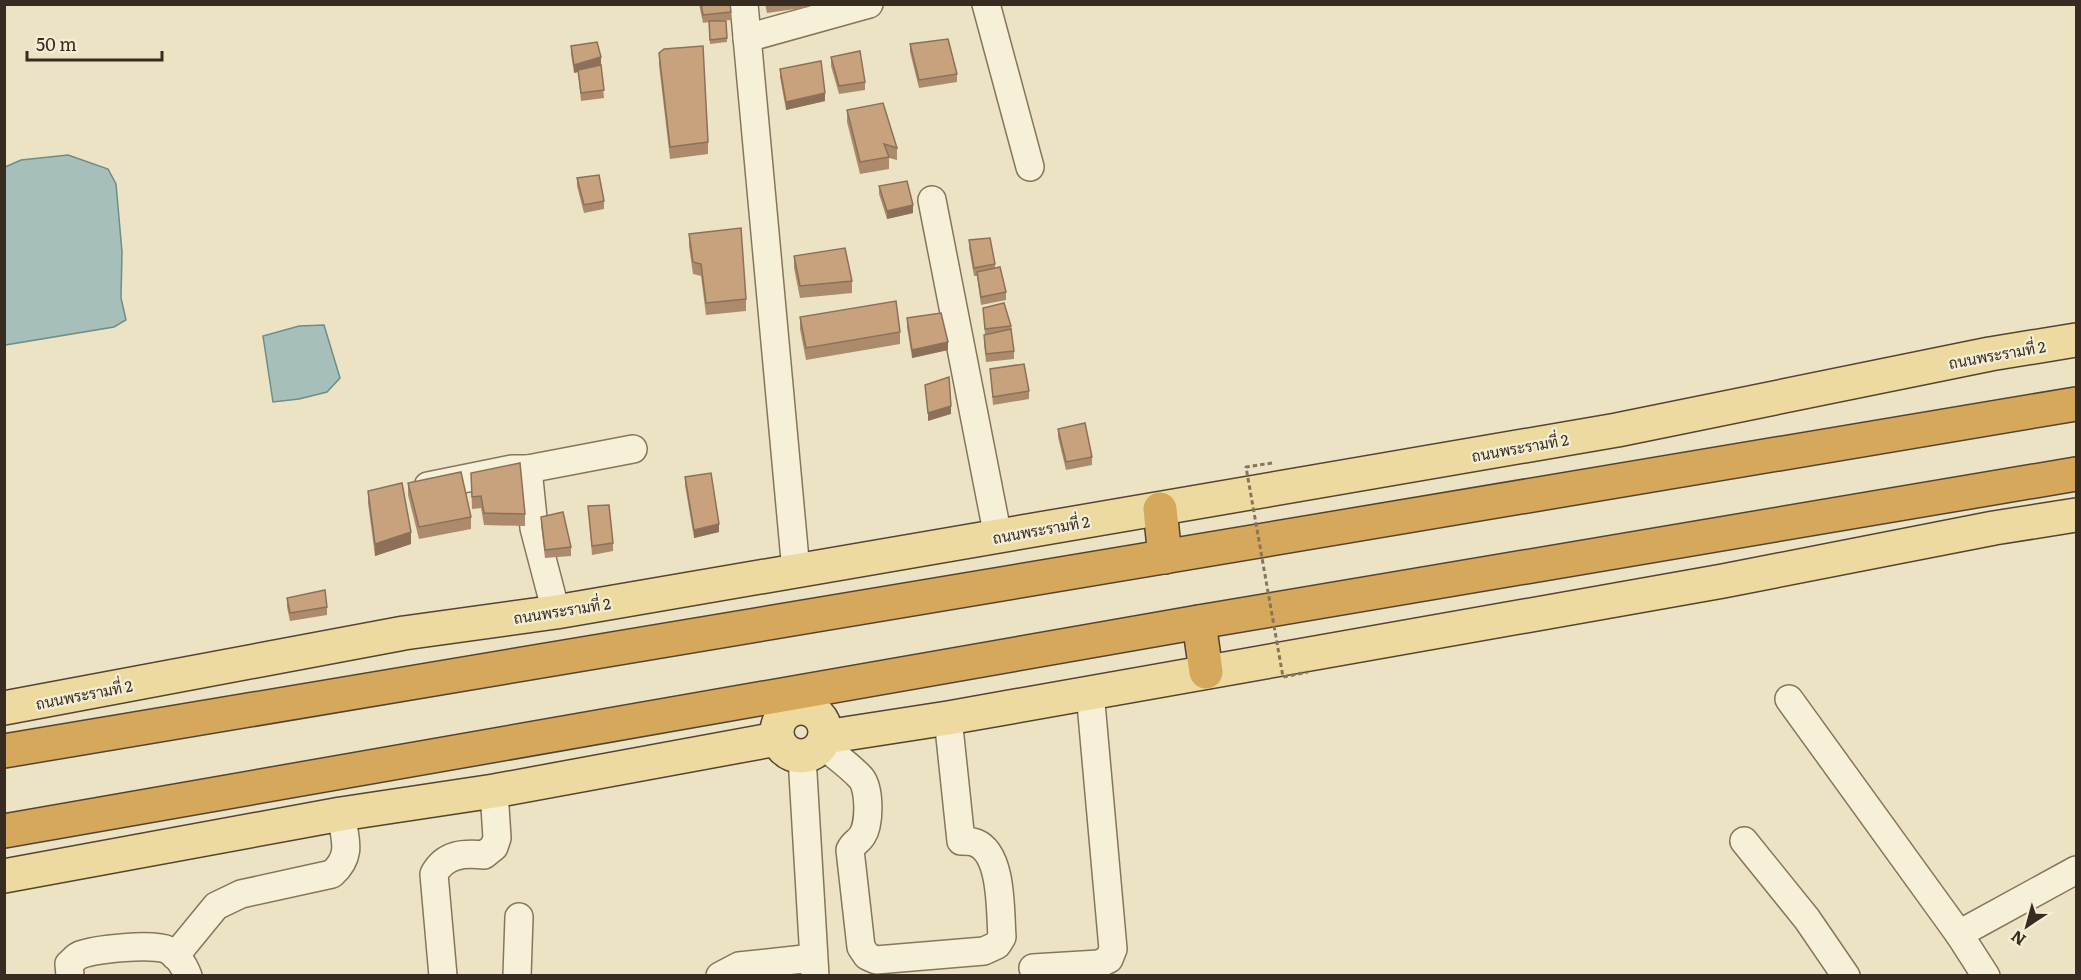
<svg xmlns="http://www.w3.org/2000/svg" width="2081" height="980" viewBox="0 0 2081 980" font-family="Literata,Sarabun,serif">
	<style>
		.water { fill: #a7bfba; stroke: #6e8d88; stroke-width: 1.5 }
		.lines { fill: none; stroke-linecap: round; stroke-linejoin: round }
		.minor-casing { stroke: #86755c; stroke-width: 30 }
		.major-casing { stroke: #544330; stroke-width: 36 }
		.highway-casing { stroke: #544330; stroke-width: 36 }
		.minor { stroke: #f7f0d8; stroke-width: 27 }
		.major { stroke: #eddaa0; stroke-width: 33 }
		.highway { stroke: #d6a85b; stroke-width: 33 }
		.path-bridge { stroke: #86755c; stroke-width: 3; stroke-dasharray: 4.5 3; stroke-linecap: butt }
		.wall { fill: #ac8a6c }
		.shaded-wall { fill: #8c7158 }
		.building { fill: #c8a17d; stroke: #8c7158; stroke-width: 1.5 }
		.labels { text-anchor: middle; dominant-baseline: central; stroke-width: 4.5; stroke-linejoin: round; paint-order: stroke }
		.street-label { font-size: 15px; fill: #372c1f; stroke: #f4edd5 }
	</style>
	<rect width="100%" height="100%" fill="#ece3c5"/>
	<g class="water">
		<path d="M68 155 108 169 116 184 122 252 121 298 126 320 114 327 5 345V167L21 160Z"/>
		<path d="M324 325 340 378 327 392 299 399 273 402 263 336 299 326Z"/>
	</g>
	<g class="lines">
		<defs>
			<g id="minor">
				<path d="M744 4 796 571"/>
				<path d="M986 4 1030 167"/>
				<path d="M747 38 869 4"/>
				<path d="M932 200 998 537"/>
				<path d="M528 469 534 528 556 612"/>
				<path d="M428 486 512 469H528L633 449"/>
				<path d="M1789 699 1959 934 1986 976"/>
				<path d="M822 744C834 755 850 766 861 778 870 789 870 824 862 836 858 842 853 843 850 850L861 947 867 956 876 960 984 951 997 945 1002 937C1000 913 1003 854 976 843 972 841 965 841 961 841L948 718"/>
				<path d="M802 757 815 976"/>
				<path d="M1744 841 1807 919 1846 976"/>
				<path d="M1959 934 2076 870"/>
				<path d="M175 956 216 906 241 894 332 874C353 855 345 840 341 814"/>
				<path d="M1033 968 1099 964 1109 959 1113 949 1090 692"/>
				<path d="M70 976 69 964C73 961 75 957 80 955 95 949 154 943 168 950 178 956 184 965 188 976"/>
				<path d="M443 976 434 874C445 854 463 853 484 855L494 847 497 838 494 791"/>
				<path d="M517 976 519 917"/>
				<path d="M720 976 739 966 813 958"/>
			</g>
			<g id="major">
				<circle cx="801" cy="732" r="24"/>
				<path d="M4 708 404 633 556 612 1617 430 1990 354 2076 340"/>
				<path d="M825 737 948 718 1723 581 1994 528 2076 515"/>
				<path d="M4 876 341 814 494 791 777 739"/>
			</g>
			<g id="highway">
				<path d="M1160 509 1165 557"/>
				<path d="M1199 622 1206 672"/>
				<path d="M4 751 2076 404"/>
				<path d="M4 831 1199 622 2076 474"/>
			</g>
		</defs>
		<use href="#minor" class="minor-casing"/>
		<use href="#major" class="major-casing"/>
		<use href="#highway" class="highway-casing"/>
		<use href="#minor" class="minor"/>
		<use href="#major" class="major"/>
		<use href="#highway" class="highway"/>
		<path class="path-bridge" d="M1272 463 1246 467 1283 677 1308 672"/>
	</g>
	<g class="wall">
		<path d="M699 4H730L731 20 720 21H726L727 42 710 44 709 22 703 23Z"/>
		<path d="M765 4H809V7L767 13Z"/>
		<path d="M910 44 957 74V82L919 88 910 52Z"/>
		<path d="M571 46 601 65 604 98 581 101 578 72 574 73 571 54Z"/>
		<path d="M659 53 708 142V154L670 159 659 65Z"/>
		<path d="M831 57 865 82V90L839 94 831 66Z"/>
		<path d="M780 69 825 101 786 110 780 77Z"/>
		<path d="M847 110 897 148V160L889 158V169L860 174 847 122Z"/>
		<path d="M577 178 604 201V209L584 213 577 186Z"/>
		<path d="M879 186 913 213 887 219 879 194Z"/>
		<path d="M689 234 746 299V311L706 315 701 276 693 274 689 246Z"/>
		<path d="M969 240 995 264V268L1006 292V300L981 305 977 276H974L969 248Z"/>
		<path d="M794 256 852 281V293L800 298 794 268Z"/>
		<path d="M983 308 1011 326 1014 351V359L986 362 984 343V335H985Z"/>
		<path d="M800 317 900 332V344L806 360 800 329Z"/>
		<path d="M907 318 948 350 912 358 907 327Z"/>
		<path d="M990 369 1029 391V399L993 405Z"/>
		<path d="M1058 429 1092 457V465L1066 470 1058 437Z"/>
		<path d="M471 473 525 514V526L484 525 481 508 472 509Z"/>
		<path d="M685 477 719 532 694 538 685 485Z"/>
		<path d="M408 483 471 517V529L419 539 408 495Z"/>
		<path d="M368 491 411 544 375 556 368 503Z"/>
		<path d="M588 506 613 543V551L592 555Z"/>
		<path d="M541 517 571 547V556L545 558 541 525Z"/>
		<path d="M287 598 327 607V615L290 621 287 607Z"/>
	</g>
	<g class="shaded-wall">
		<path d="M601 57V65L574 73V65Z"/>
		<path d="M825 93V101L786 110V102Z"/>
		<path d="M913 205V213L887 219V211Z"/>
		<path d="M948 342V350L912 358V350Z"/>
		<path d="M951 406V414L928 421V413Z"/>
		<path d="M719 524V532L694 538V530Z"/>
		<path d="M411 532V544L375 556V544Z"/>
	</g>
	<g class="building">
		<path d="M701 4H730L731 12 703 15Z"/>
		<path d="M709 21H726L727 38 710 40Z"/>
		<path d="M948 39 957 74 919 80 910 44Z"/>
		<path d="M597 42 601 57 574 65 571 46Z"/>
		<path d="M703 46 708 142 670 147 659 53 664 49Z"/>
		<path d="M860 51 865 82 839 86 831 57Z"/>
		<path d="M821 61 825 93 786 102 780 69Z"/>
		<path d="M601 65 604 90 581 93 578 70Z"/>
		<path d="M883 103 897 148 884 144 889 157 860 162 847 110Z"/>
		<path d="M599 175 604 201 584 205 577 178Z"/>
		<path d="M907 181 913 205 887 211 879 186Z"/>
		<path d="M741 228 746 299 706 303 701 264 693 262 689 234Z"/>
		<path d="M990 238 995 264 974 268 969 240Z"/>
		<path d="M845 248 852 281 800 286 794 256Z"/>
		<path d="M1000 267 1006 292 981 297 977 272Z"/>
		<path d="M896 301 900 332 806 348 800 317Z"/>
		<path d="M1004 303 1011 326 985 329 983 308Z"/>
		<path d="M941 313 948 342 912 350 907 318Z"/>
		<path d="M1011 329 1014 351 986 354 984 335Z"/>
		<path d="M1024 364 1029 391 993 397 990 369Z"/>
		<path d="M949 377 951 406 928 413 925 385Z"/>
		<path d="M1085 423 1092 457 1066 462 1058 429Z"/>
		<path d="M520 463 525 514 484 513 481 496 472 497 471 473Z"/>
		<path d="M461 472 471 517 419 527 408 483Z"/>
		<path d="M711 473 719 524 694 530 685 477Z"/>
		<path d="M402 483 411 532 375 544 368 491Z"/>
		<path d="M609 505 613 543 592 546 588 506Z"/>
		<path d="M563 512 571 547 545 550 541 517Z"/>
		<path d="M325 590 327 607 290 613 287 598Z"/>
	</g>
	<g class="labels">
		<g class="street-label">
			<text transform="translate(1997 354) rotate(-10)">ถนนพระรามที่ 2</text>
			<text transform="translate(1520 447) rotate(-10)">ถนนพระรามที่ 2</text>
			<text transform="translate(1041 529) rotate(-10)">ถนนพระรามที่ 2</text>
			<text transform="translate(562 610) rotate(-9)">ถนนพระรามที่ 2</text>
			<text transform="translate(84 694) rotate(-11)">ถนนพระรามที่ 2</text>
		</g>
	</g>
	<rect width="2081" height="980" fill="none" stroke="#372c1f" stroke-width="12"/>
	<g transform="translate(2027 926) rotate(216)" stroke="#f4edd5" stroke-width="4.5" paint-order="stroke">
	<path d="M0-4.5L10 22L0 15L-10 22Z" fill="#372c1f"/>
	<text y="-9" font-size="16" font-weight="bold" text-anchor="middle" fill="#372c1f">N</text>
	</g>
	<path d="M27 51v9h135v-9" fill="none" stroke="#372c1f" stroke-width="3"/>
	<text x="36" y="51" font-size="18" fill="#372c1f" stroke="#f4edd5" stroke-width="4.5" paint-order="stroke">50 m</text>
</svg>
